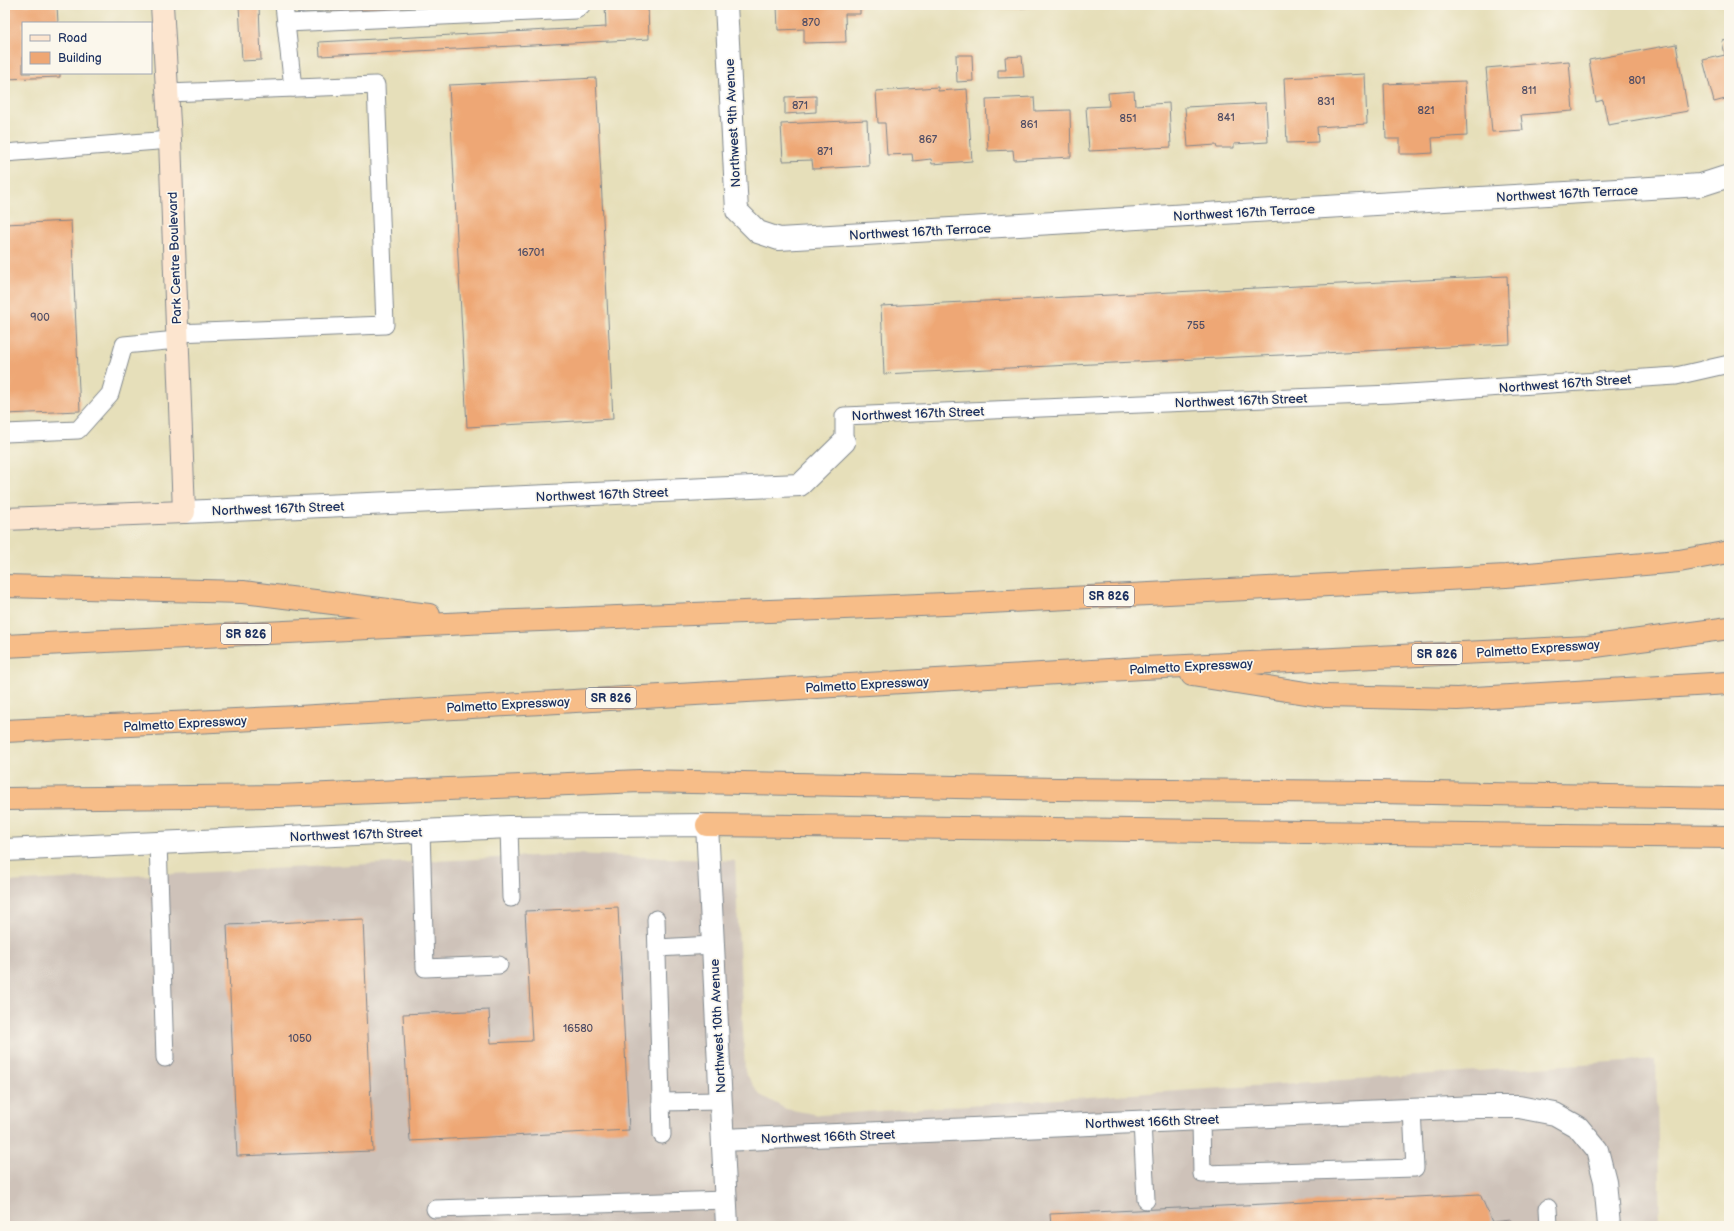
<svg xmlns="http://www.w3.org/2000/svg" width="1734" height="1231" font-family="'Balsamiq Sans',sans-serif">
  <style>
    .industrial { fill: #cec2b9 }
    .building { fill: #eea774 }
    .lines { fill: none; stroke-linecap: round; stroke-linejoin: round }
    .lane-casing { stroke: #80878c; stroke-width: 19 }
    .street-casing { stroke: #80878c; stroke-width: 24 }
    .secondary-casing { stroke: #80878c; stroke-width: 24 }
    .highway-casing { stroke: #80878c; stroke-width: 24 }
    .lane { stroke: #fff; stroke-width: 17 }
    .street { stroke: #fff; stroke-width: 22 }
    .secondary { stroke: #fce5cf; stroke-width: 22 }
    .highway { stroke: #f7bd88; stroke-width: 22 }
    .labels { text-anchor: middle; stroke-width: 3.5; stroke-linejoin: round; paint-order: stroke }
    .number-label { font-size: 11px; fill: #504d64 }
    .shield { fill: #fbf7ec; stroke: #5e6b89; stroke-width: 1 }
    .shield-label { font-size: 12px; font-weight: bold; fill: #1b2f5e }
    .street-label { font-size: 13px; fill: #1b2f5e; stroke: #fbf7ec }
  </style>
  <rect width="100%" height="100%" fill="#fbf7ec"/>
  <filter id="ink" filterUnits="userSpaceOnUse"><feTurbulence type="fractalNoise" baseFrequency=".025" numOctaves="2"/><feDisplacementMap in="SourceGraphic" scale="8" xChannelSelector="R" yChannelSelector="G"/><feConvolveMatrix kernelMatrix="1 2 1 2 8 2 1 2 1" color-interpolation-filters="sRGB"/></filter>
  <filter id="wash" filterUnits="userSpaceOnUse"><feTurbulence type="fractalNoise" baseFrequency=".012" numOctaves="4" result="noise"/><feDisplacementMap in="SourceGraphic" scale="16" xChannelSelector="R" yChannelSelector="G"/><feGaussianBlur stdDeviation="0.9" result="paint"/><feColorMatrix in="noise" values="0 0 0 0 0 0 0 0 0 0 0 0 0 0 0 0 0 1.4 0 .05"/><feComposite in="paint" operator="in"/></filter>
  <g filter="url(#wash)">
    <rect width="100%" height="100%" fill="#e6dfba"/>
    <polygon class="industrial" points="576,854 735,861 745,1072 760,1095 786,1109 820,1115 1656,1059 1660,1226 5,1226 5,882"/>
    <g id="blocks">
      <g class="building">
        <polygon points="5,5 57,5 58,23 23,23 23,73 60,73 60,77 5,79"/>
        <polygon points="239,5 259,5 261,60 242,61"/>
        <polygon points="298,5 421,5 421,6 299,12"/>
        <polygon points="605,5 648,5 649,39 320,56 319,42 606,27"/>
        <polygon points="777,5 860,5 860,14 845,14 846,42 804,43 804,29 778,30"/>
        <polygon points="999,5 1057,5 1057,6 999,9"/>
        <polygon points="1729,40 1729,98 1714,102 1703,60 1725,55 1722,41"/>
        <polygon points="1676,44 1688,111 1608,125 1603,100 1596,102 1589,60"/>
        <polygon points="956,55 972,55 973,81 957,82"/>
        <polygon points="1022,56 1024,77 998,78 998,70 1006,70 1005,57"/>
        <polygon points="1569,61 1573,111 1521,115 1523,130 1492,132 1486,68"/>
        <polygon points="1365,74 1367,124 1317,127 1318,142 1287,143 1284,78"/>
        <polygon points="596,78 613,419 467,427 449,85"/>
        <polygon points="1465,81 1467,136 1432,138 1433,153 1417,154 1400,154 1400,139 1386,139 1384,84"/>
        <polygon points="938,87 938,91 967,89 972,161 932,164 931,159 913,161 912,154 887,155 885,123 878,123 876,91"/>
        <polygon points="1134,91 1135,105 1169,103 1171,147 1089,151 1086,107 1109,106 1108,93"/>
        <polygon points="816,96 816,112 785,114 785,97"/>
        <polygon points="1034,97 1035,111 1070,110 1071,157 1014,160 1013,150 988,151 986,99"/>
        <polygon points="1266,103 1268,142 1234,144 1234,148 1217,148 1216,145 1188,147 1185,107"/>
        <polygon points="867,120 869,166 813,169 812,160 783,161 781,124"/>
        <polygon points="71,221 80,411 5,414 5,224"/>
        <polygon points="1507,276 1510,344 884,374 881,306"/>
        <polygon points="618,907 629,1130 410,1141 403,1014 489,1010 491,1043 532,1041 525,911"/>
        <polygon points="363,919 373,1151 237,1156 227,925"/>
        <polygon points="1480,1194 1492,1222 1511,1220 1512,1226 1051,1226 1050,1214"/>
      </g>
    </g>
  </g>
  <g filter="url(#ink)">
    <use href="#blocks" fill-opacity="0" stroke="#80878c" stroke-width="1"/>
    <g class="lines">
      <defs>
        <g id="lane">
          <polyline points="284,5 293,88"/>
          <polyline points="286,23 576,10 582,5"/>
          <polyline points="167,93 376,85 385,325 176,333"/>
          <polyline points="5,153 170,140"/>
          <polyline points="5,433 78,430 110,394 124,345 177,340"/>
          <polyline points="844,442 844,416 1392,394 1676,376 1729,364"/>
          <polyline points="509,827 511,898"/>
          <polyline points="421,831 425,968 499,965"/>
          <polyline points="158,842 165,1058"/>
          <polyline points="656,919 662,1135"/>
          <polyline points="657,948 713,945"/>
          <polyline points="661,1102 720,1101"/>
          <polyline points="1201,1119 1202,1174 1415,1168 1412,1110"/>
          <polyline points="1142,1122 1146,1200"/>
          <polyline points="1548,1208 1549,1226"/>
          <polyline points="435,1209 726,1200"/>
        </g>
        <g id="street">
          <polyline points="726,5 737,211 758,232 779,239 1701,185 1729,176"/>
          <polyline points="184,512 800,485 844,442"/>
          <polyline points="5,850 509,827 707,825 727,1226"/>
          <polyline points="723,1140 1476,1107 1519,1107 1555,1114 1578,1127 1597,1150 1605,1181 1609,1226"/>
        </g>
        <polyline id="secondary" points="5,519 184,512 170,140 162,5"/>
        <g id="highway">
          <polyline points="5,586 243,592 429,615"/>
          <polyline points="5,646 488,622 970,603 1506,576 1679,561 1729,552"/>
          <polyline points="1192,675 1325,696 1457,699 1729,683"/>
          <polyline points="5,731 298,717 1143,668 1588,647 1729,628"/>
          <polyline points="5,799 279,796 640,781 1057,789 1376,792 1729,798"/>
          <polyline points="707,825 1729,837"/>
        </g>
      </defs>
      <use href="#lane" class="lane-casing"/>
      <use href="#street" class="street-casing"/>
      <use href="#secondary" class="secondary-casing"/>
      <use href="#highway" class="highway-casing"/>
      <use href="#lane" class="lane"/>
      <use href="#street" class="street"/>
      <use href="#secondary" class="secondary"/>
      <use href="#highway" class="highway"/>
    </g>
  </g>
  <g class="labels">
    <g class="number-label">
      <text x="811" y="26">870</text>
      <text x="1637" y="84">801</text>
      <text x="1529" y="94">811</text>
      <text x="1326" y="105">831</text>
      <text x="800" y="109">871</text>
      <text x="1426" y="114">821</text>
      <text x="1226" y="121">841</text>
      <text x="1128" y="122">851</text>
      <text x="1029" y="128">861</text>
      <text x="928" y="143">867</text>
      <text x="825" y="155">871</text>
      <text x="531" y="256">16701</text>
      <text x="40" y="321">900</text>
      <text x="1196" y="329">755</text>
      <text x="578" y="1032">16580</text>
      <text x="300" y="1042">1050</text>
    </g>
    <g class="shield">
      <rect x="1084" y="586" width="50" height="20" rx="3"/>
      <rect x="221" y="624" width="50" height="20" rx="3"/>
      <rect x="1412" y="644" width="50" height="20" rx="3"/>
      <rect x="586" y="688" width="50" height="20" rx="3"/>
    </g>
    <g class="shield-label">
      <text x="1109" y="600">SR 826</text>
      <text x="246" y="638">SR 826</text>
      <text x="1437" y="658">SR 826</text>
      <text x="611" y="702">SR 826</text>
    </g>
    <g class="street-label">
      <text transform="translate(732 123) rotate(-93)" y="5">Northwest 9th Avenue</text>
      <text transform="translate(1567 193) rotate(-3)" y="5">Northwest 167th Terrace</text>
      <text transform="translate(1244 212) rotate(-3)" y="5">Northwest 167th Terrace</text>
      <text transform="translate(920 231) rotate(-3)" y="5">Northwest 167th Terrace</text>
      <text transform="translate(174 258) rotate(-92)" y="5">Park Centre Boulevard</text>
      <text transform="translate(1565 383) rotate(-4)" y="5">Northwest 167th Street</text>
      <text transform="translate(1241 400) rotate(-2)" y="5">Northwest 167th Street</text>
      <text transform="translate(918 413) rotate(-2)" y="5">Northwest 167th Street</text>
      <text transform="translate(602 494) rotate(-2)" y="5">Northwest 167th Street</text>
      <text transform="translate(278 508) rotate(-2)" y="5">Northwest 167th Street</text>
      <text transform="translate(1538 648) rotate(-4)" y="5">Palmetto Expressway</text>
      <text transform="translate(1191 666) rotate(-3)" y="5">Palmetto Expressway</text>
      <text transform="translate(867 684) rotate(-3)" y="5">Palmetto Expressway</text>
      <text transform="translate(508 704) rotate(-3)" y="5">Palmetto Expressway</text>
      <text transform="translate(185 723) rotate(-3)" y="5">Palmetto Expressway</text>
      <text transform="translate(356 834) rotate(-2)" y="5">Northwest 167th Street</text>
      <text transform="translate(717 1026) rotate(-93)" y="5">Northwest 10th Avenue</text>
      <text transform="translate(1152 1121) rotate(-2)" y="5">Northwest 166th Street</text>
      <text transform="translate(828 1136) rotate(-2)" y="5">Northwest 166th Street</text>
    </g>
  </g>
  <rect width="1734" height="1231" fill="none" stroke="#fbf7ec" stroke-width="20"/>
  <rect x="22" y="22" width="130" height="52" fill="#fbf7ec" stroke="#a1a7b3"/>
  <rect x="30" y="35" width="20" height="6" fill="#fce5cf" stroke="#a1a7b3"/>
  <text x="58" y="42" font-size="12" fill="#1b2f5e">Road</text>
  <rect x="30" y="52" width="20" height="12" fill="#eea774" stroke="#a1a7b3"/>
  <text x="58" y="62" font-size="12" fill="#1b2f5e">Building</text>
</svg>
